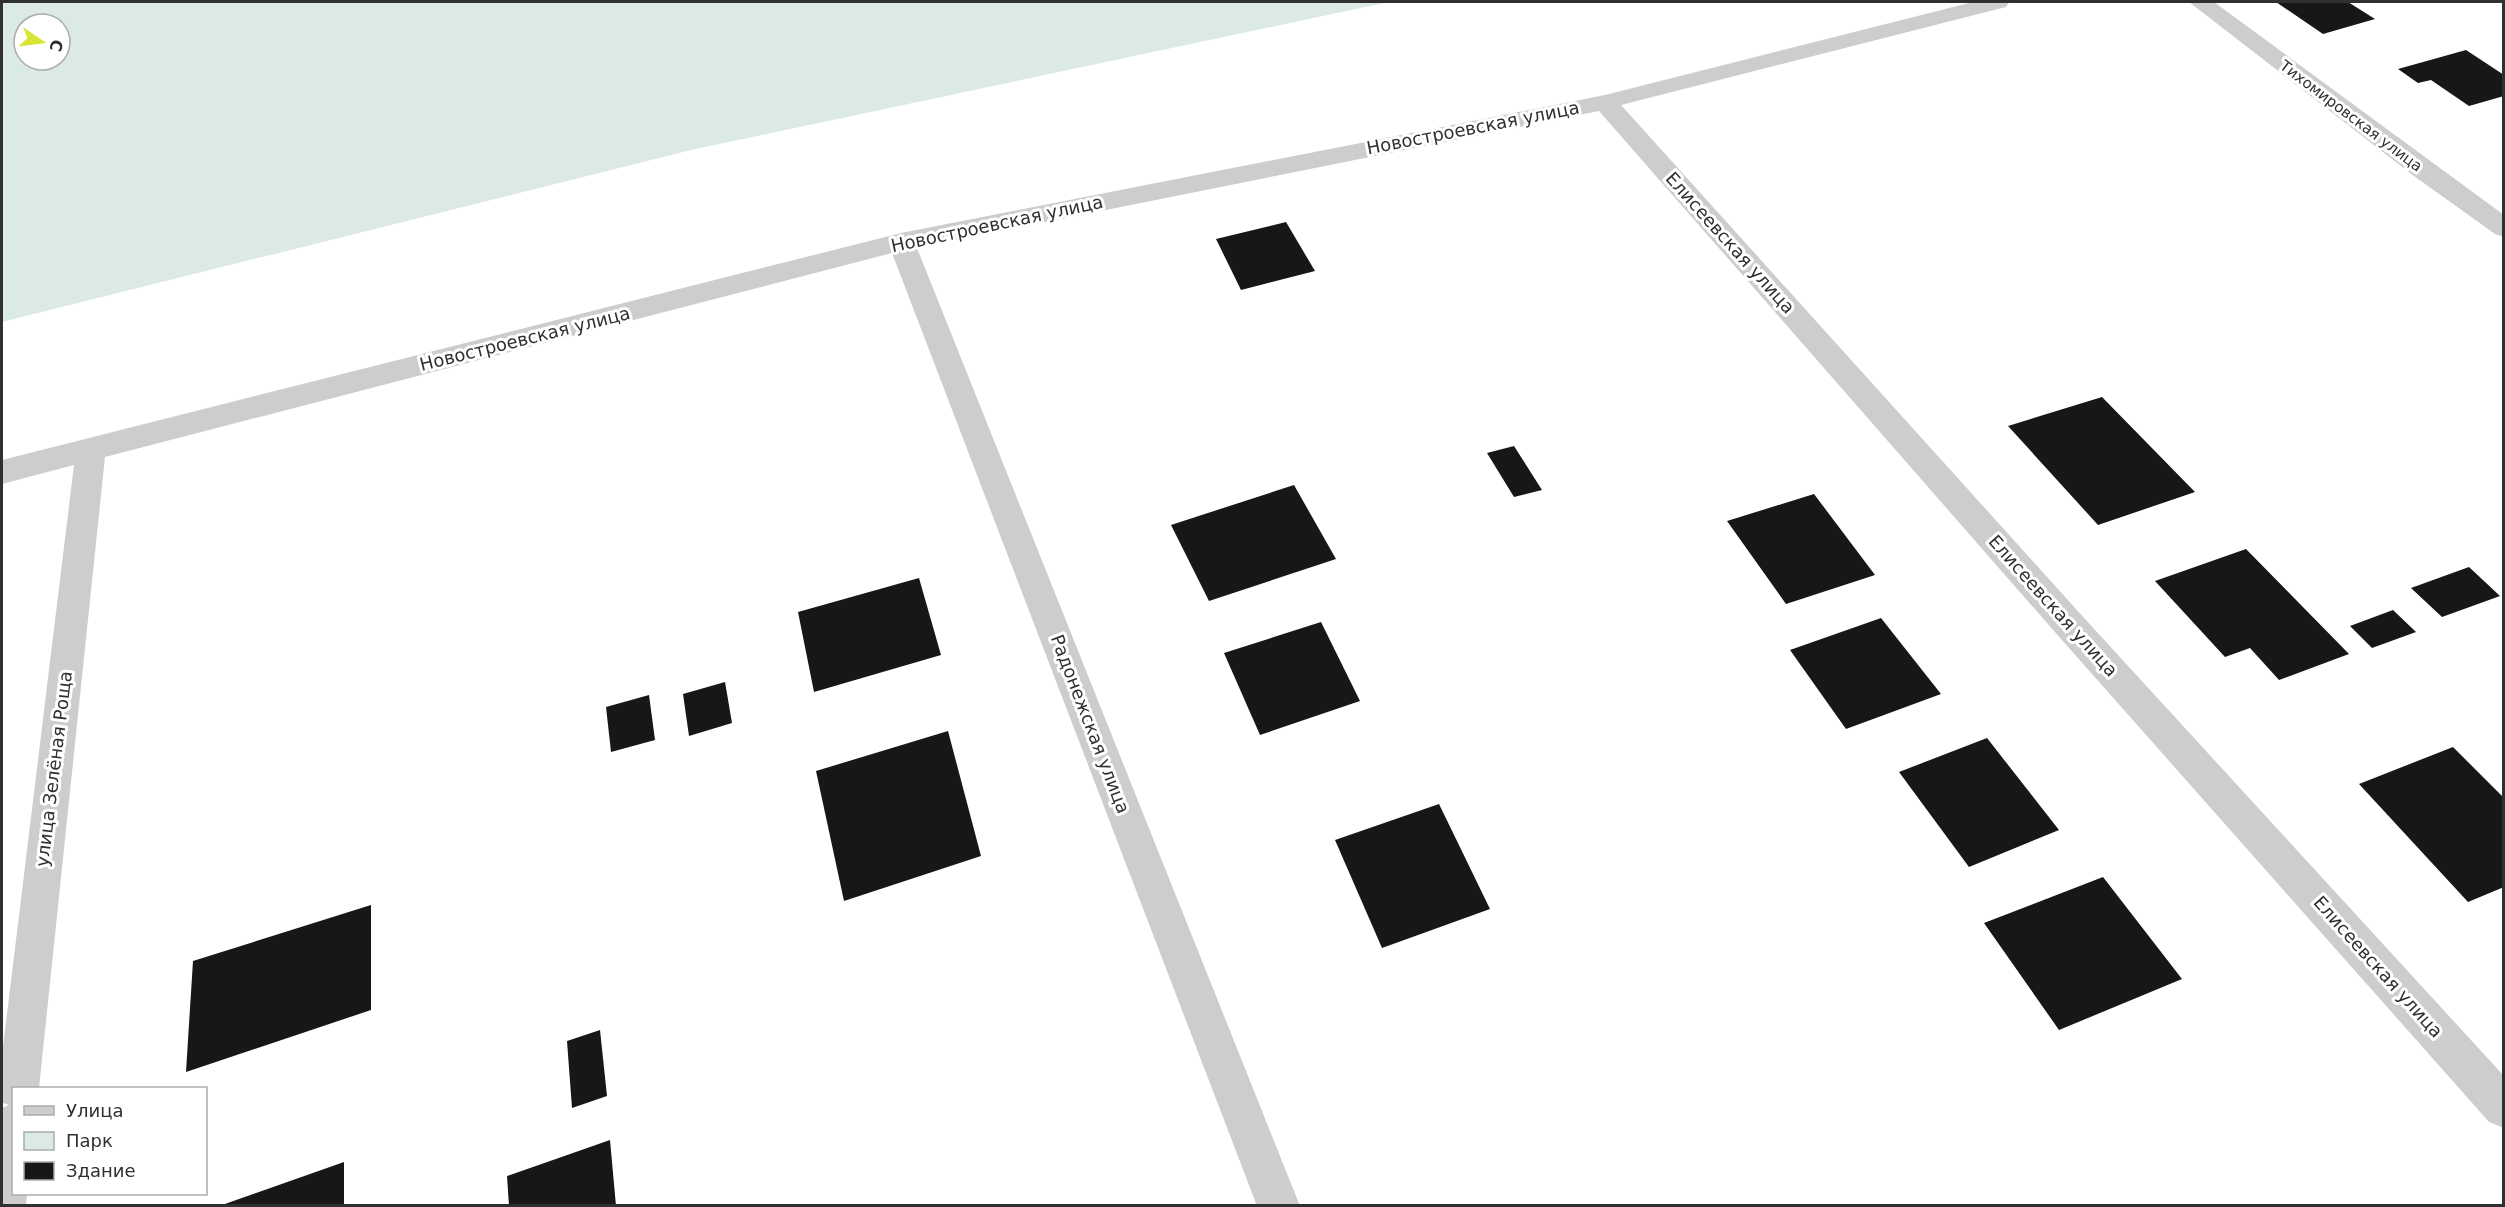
<svg xmlns="http://www.w3.org/2000/svg" width="2505" height="1207" font-family="'DejaVu Sans',sans-serif">
  <style>
    .green { fill: #dbeae4; fill-rule: evenodd }
    .building { fill: #171717 }
    .lines { fill: none; stroke-linecap: round; stroke-linejoin: round }
    .minor { fill: #cdcdcd; fill-rule: evenodd }
    .labels { text-anchor: middle; stroke-width: 6; stroke-linejoin: round; paint-order: stroke }
    .far-street-label { font-size: 15px; fill: #303030; stroke: #fff }
    .street-label { font-size: 18px; fill: #303030; stroke: #fff }
  </style>
  <rect width="100%" height="100%" fill="#fff"/>
  <path class="green" d="M2 2H1389L691 150 2 322ZM24 24H60V60H24Z"/>
  <g class="building">
    <polygon points="2276,2 2348,2 2375,19 2323,34"/>
    <polygon points="2466,50 2504,75 2504,96 2469,106 2431,80 2418,83 2398,69"/>
    <polygon points="1286,222 1315,271 1241,290 1216,239"/>
    <polygon points="2102,397 2195,492 2098,525 2008,426"/>
    <polygon points="1514,446 1542,490 1514,497 1487,453"/>
    <polygon points="1294,485 1336,559 1209,601 1171,525"/>
    <polygon points="1814,494 1875,575 1786,604 1727,521"/>
    <polygon points="2246,549 2349,654 2279,680 2250,648 2225,657 2155,581"/>
    <polygon points="2469,567 2500,596 2442,617 2411,588"/>
    <polygon points="919,578 941,655 814,692 798,612"/>
    <polygon points="2393,610 2416,632 2372,648 2350,626"/>
    <polygon points="1881,618 1941,694 1846,729 1790,650"/>
    <polygon points="1321,622 1360,701 1260,735 1224,653"/>
    <polygon points="725,682 732,723 689,736 683,694"/>
    <polygon points="649,695 655,740 611,752 606,707"/>
    <polygon points="948,731 981,856 844,901 816,771"/>
    <polygon points="1987,738 2059,830 1969,867 1899,772"/>
    <polygon points="2453,747 2504,798 2504,887 2468,902 2359,784"/>
    <polygon points="1439,804 1490,909 1382,948 1335,840"/>
    <polygon points="2103,877 2182,979 2059,1030 1984,923"/>
    <polygon points="371,905 371,1010 186,1072 193,961"/>
    <polygon points="600,1030 607,1096 572,1108 567,1041"/>
    <polygon points="610,1140 616,1206 509,1206 507,1176"/>
    <polygon points="344,1162 344,1206 222,1206 222,1205"/>
  </g>
  <g class="lines">
    <g class="minor">
      <polygon points="1973,2 2009,2 2006,7 1621,105 2085,619 2504,1076 2504,1128 2489,1122 2061,639 1599,111 917,248 1300,1206 1257,1206 892,253 105,457 39,1088 14,1088 14,1194 27,1194 26,1206 2,1206 2,1108 9,1105 3,1103 2,1098 2,1055 74,465 2,484 2,460 901,233 1605,95"/>
      <polygon points="2189,2 2214,2 2504,215 2504,237 2495,234 2414,176"/>
    </g>
  </g>
  <g class="labels">
    <g class="far-street-label">
      <text transform="translate(2351 116) rotate(37)" y="5">Тихомировская улица</text>
    </g>
    <g class="street-label">
      <text transform="translate(1473 128) rotate(-11)" y="6">Новостроевская улица</text>
      <text transform="translate(997 224) rotate(-12)" y="6">Новостроевская улица</text>
      <text transform="translate(1730 243) rotate(48)" y="6">Елисеевская улица</text>
      <text transform="translate(525 339) rotate(-14)" y="6">Новостроевская улица</text>
      <text transform="translate(2053 606) rotate(48)" y="6">Елисеевская улица</text>
      <text transform="translate(1090 724) rotate(69)" y="6">Радонежская улица</text>
      <text transform="translate(54 769) rotate(-83)" y="6">улица Зелёная Роща</text>
      <text transform="translate(2378 967) rotate(48)" y="6">Елисеевская улица</text>
    </g>
  </g>
  <rect width="2505" height="1207" fill="none" stroke="#303030" stroke-width="6"/>
  <rect x="12" y="1087" width="195" height="108" fill="#ffffff" stroke="#acacac" stroke-width="1.5"/>
  <rect x="24" y="1106" width="30" height="9" fill="#cdcdcd" stroke="#acacac" stroke-width="1.5"/>
  <text x="66" y="1117" font-size="18" fill="#303030">Улица</text>
  <rect x="24" y="1132" width="30" height="18" fill="#dbeae4" stroke="#acacac" stroke-width="1.5"/>
  <text x="66" y="1147" font-size="18" fill="#303030">Парк</text>
  <rect x="24" y="1162" width="30" height="18" fill="#171717" stroke="#acacac" stroke-width="1.5"/>
  <text x="66" y="1177" font-size="18" fill="#303030">Здание</text>
  <g transform="translate(42 42) rotate(104)"><circle r="28" fill="#ffffff" stroke="#acacac" stroke-width="1.5"/>
  <path d="M0-4.5L10 22L0 15L-10 22Z" fill="#d8e534"/>
  <text y="-9" font-size="16" font-weight="bold" text-anchor="middle" fill="#303030">С</text>
  </g>
</svg>
